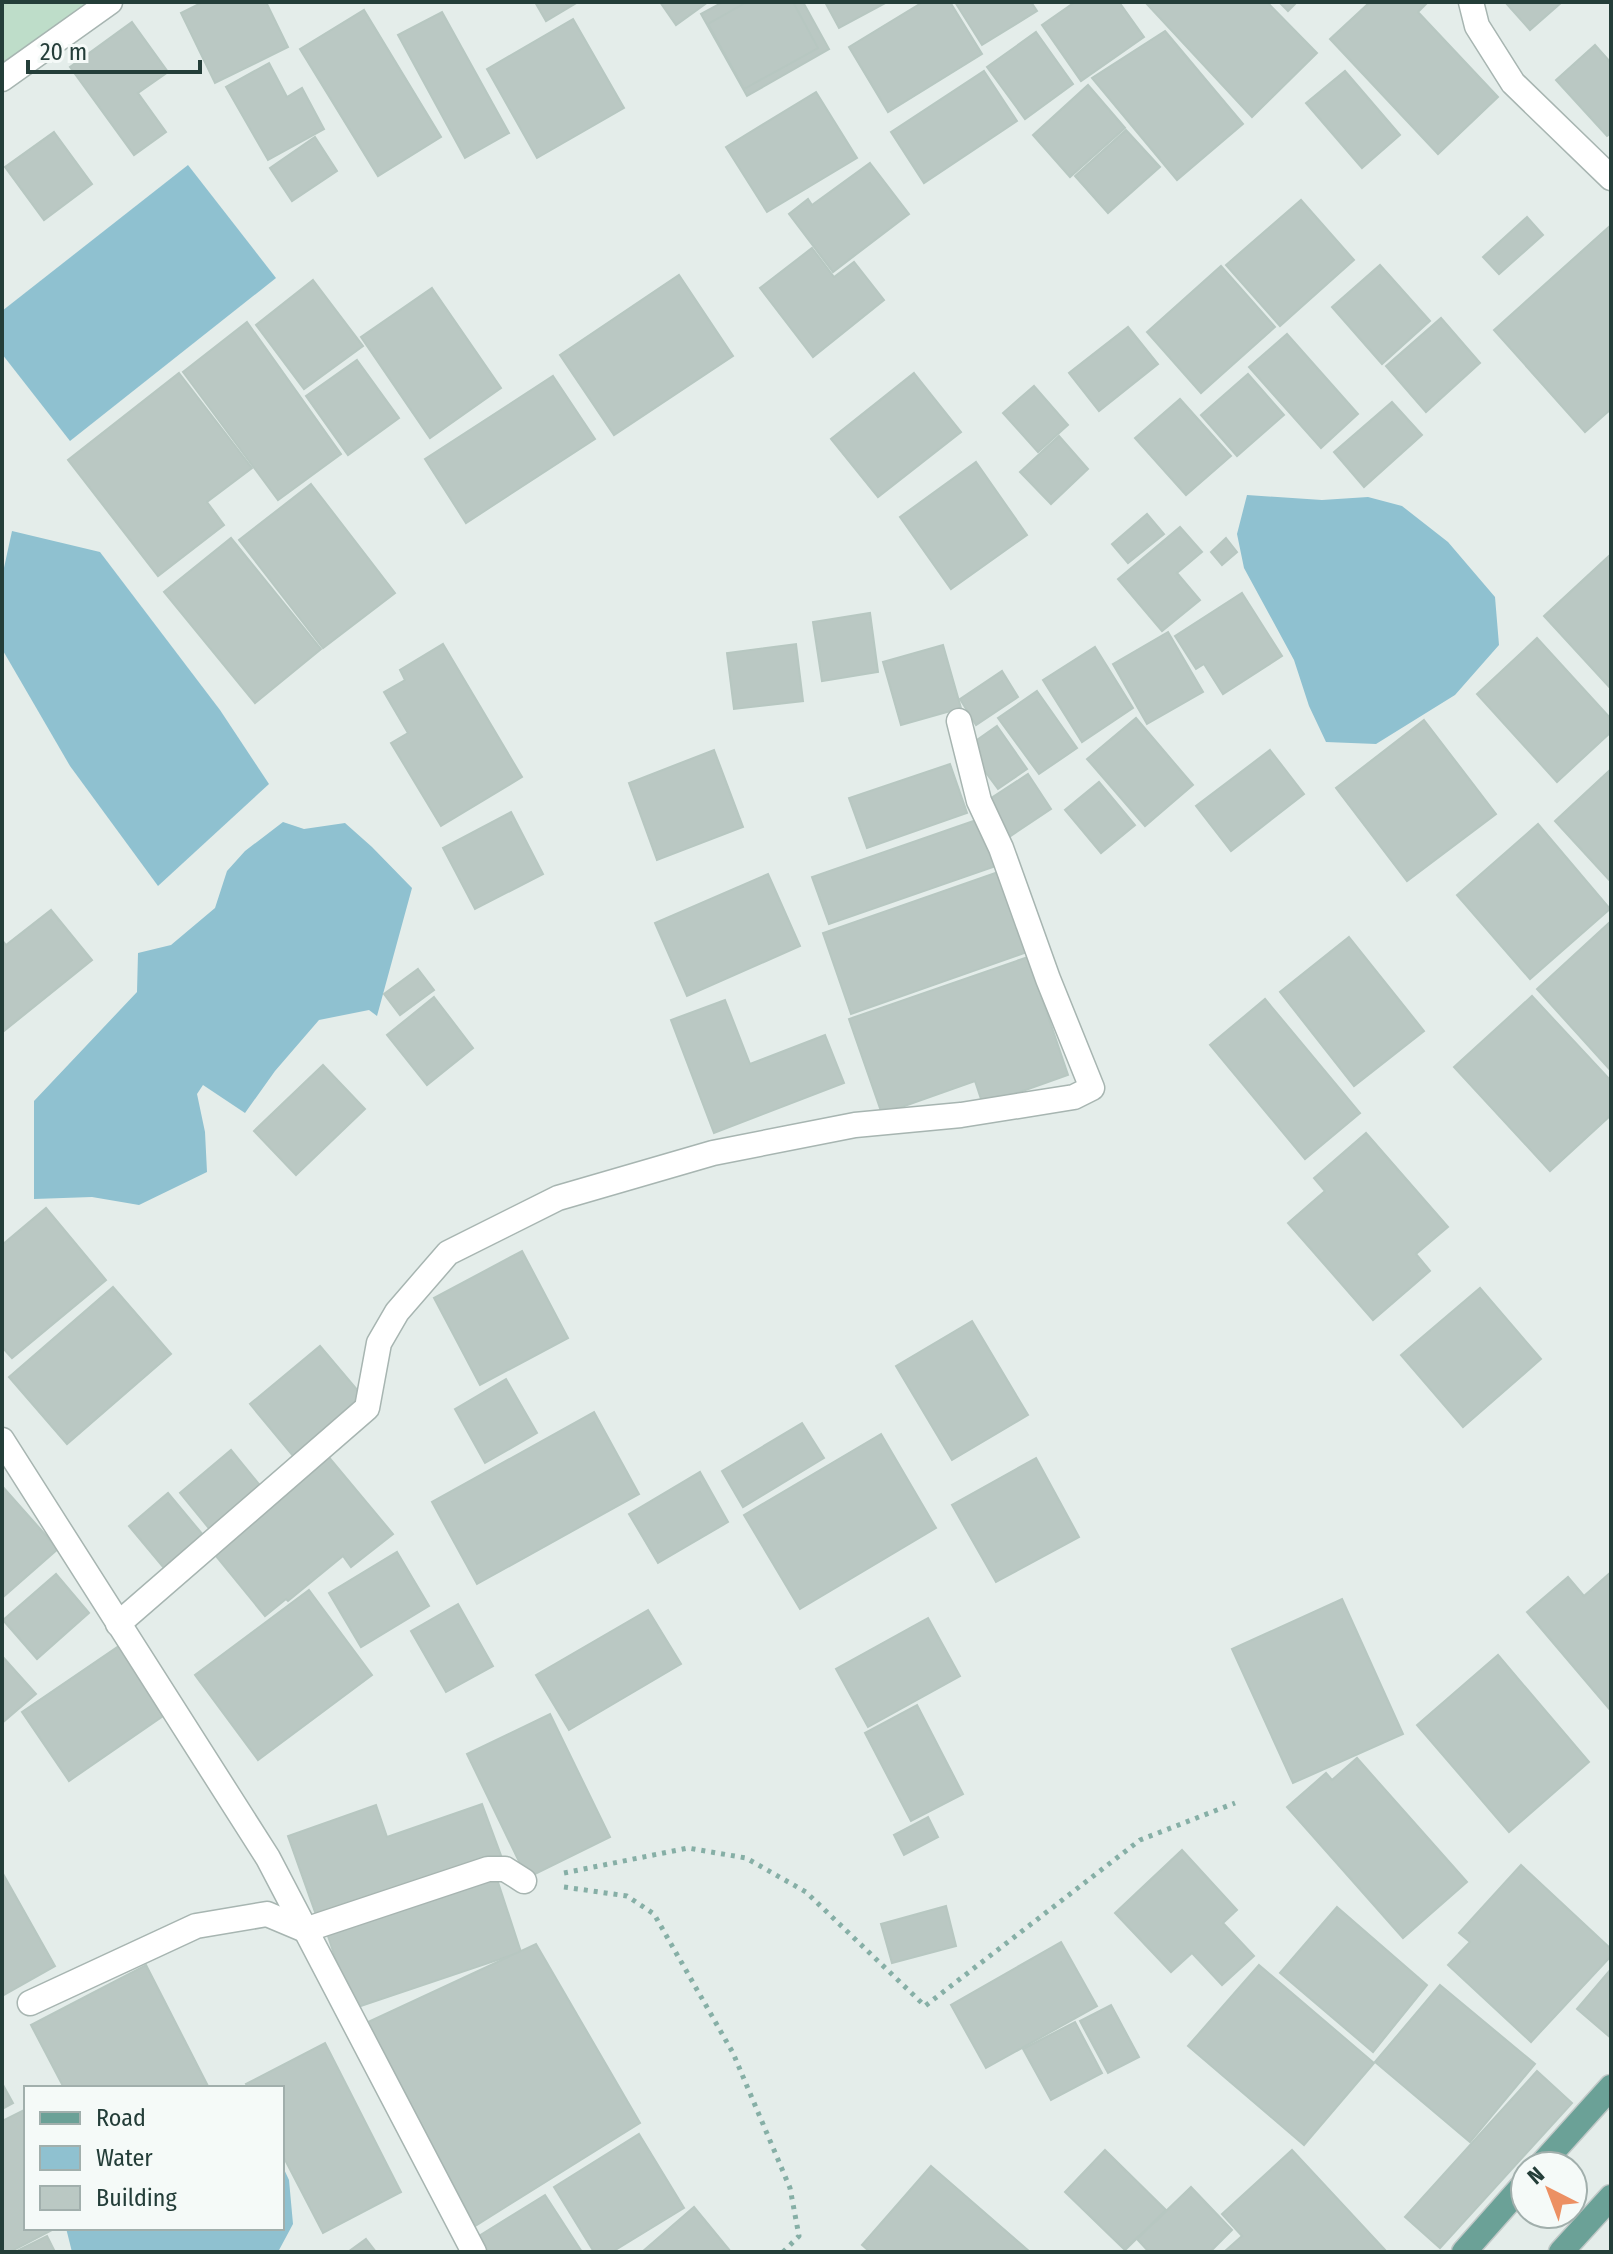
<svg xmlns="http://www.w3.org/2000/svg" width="1613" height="2254" font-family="'Fira Sans Condensed',sans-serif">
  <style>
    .green { fill: #beddc9 }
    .water { fill: #8fc1d0 }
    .building { fill: #bac8c3; stroke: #b7c7c1; stroke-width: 2 }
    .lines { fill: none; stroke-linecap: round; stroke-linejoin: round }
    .street-casing { stroke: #a7b5b1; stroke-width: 27 }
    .primary-casing { stroke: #c2c9c8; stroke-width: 27 }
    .path { stroke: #86afa6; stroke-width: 5; stroke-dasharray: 4 6; stroke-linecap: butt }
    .street { stroke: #fff; stroke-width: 24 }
    .primary { stroke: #6ba197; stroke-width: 24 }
  </style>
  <rect width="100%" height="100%" fill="#e4edea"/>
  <polygon class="green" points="2,2 110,2 2,79"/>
  <g class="water">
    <polygon points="188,165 276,278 70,441 2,354 2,311"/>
    <polygon points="1247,495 1322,500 1368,497 1402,506 1448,542 1495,597 1499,645 1455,695 1376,744 1326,742 1309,706 1294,660 1244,568 1237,534"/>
    <polygon points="12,531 100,552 220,710 269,784 158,886 70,766 2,649 2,577"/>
    <polygon points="283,822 304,829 345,823 372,847 412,888 377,1016 369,1010 319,1020 275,1071 245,1113 203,1085 197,1094 205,1132 207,1172 139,1205 92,1197 34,1199 34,1101 137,992 138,953 171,945 215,908 227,871 245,851"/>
    <polygon points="282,2165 289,2180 293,2224 278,2252 72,2252 66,2228 282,2228"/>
  </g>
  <g class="building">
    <polygon points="203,2 266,2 288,47 215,83 181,13"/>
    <polygon points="535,2 578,2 546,21"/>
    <polygon points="660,2 708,2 676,25"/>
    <polygon points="723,2 803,2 829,49 747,96 701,14"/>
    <polygon points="747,2 793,2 818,48 744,89 708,24"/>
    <polygon points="825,2 887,2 839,28"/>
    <polygon points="923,2 950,2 982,54 888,112 849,47"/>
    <polygon points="955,2 1031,2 1037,11 982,45"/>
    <polygon points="1075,2 1119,2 1144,37 1081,81 1042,25"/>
    <polygon points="1145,2 1267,2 1317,53 1252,117"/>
    <polygon points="1279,2 1297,2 1288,11"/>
    <polygon points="1370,2 1428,2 1418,12 1498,97 1438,154 1330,39"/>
    <polygon points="1505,2 1562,2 1530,30"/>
    <polygon points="364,10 441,137 378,176 300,49"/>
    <polygon points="442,12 509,133 465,158 398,35"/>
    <polygon points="573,19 624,108 537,158 487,69"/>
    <polygon points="132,22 168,72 138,93 166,132 134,155 70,67"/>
    <polygon points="1165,31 1243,124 1177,180 1092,78"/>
    <polygon points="1036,32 1073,84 1025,119 987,67"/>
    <polygon points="1595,45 1611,63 1611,133 1607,136 1556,80"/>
    <polygon points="269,63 287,97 302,88 324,129 268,160 226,87"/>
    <polygon points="984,71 1017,121 924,183 891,132"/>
    <polygon points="1345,71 1400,135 1362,168 1306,103"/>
    <polygon points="1088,85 1125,128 1070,177 1033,135"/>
    <polygon points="816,92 857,158 767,212 726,147"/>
    <polygon points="1126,130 1160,167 1108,213 1075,176"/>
    <polygon points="54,132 92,184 44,220 5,167"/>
    <polygon points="315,137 337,171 292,201 270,168"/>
    <polygon points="870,163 909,214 833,272 789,214 808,199 812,205"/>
    <polygon points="1301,200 1354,260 1280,326 1226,265"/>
    <polygon points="1527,217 1543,235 1499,274 1483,257"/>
    <polygon points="1611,225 1611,409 1585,432 1494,330"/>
    <polygon points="812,248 834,277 854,262 884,300 813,357 760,288"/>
    <polygon points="1380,265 1430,321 1382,364 1332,307"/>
    <polygon points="1221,266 1275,327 1201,393 1147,332"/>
    <polygon points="679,275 733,356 614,435 560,355"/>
    <polygon points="313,280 363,346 304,389 256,325"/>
    <polygon points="432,288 501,388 430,438 361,337"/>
    <polygon points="1441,318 1480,363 1426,412 1386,366"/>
    <polygon points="247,322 341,454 278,500 183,372"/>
    <polygon points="1128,327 1158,364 1099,411 1069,373"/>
    <polygon points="1287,334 1358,414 1321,448 1249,367"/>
    <polygon points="357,360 399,418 348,455 306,396"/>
    <polygon points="179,373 252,468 207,502 224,525 158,576 68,460"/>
    <polygon points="914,373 961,432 878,497 831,439"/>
    <polygon points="1248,374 1284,415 1237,456 1201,415"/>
    <polygon points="553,376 595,439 466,523 425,459"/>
    <polygon points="1034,386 1068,425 1038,452 1003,413"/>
    <polygon points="1180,399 1231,456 1186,495 1135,438"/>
    <polygon points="1392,402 1422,435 1364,487 1334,452"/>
    <polygon points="1059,436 1088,469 1051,504 1020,472"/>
    <polygon points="976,462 1027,535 951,589 900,517"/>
    <polygon points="311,484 395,593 323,648 239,540"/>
    <polygon points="1147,514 1164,534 1128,563 1112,544"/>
    <polygon points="1180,527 1202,552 1177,573 1200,600 1162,631 1118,579"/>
    <polygon points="231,538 321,649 255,703 164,592"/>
    <polygon points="1226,538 1237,552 1222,565 1211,552"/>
    <polygon points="1611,554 1611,689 1544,616"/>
    <polygon points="1242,593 1282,656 1223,694 1204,664 1196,669 1175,636"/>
    <polygon points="870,613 878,672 822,681 813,622"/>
    <polygon points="1168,632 1203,692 1147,724 1113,664"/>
    <polygon points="1537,638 1611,719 1611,732 1557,782 1477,694"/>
    <polygon points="443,644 522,777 441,826 391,743 408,733 384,692 405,680 400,670"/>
    <polygon points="796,644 803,701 734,709 727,653"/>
    <polygon points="943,645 961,708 901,725 883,662"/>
    <polygon points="1095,647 1133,708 1082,742 1043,680"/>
    <polygon points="1002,671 1018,697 976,725 960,699"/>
    <polygon points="1037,691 1077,748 1039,774 998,718"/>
    <polygon points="1136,718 1193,785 1145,826 1087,759"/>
    <polygon points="1424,720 1496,814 1407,881 1336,788"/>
    <polygon points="997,726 1027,769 998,789 967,747"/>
    <polygon points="714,750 743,827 657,860 629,783"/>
    <polygon points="1270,750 1304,794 1231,851 1196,806"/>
    <polygon points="950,764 967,813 867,848 849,798"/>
    <polygon points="1611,769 1611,882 1555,821"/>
    <polygon points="1028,774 1051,809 1006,839 982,804"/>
    <polygon points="1099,782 1135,825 1101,853 1065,810"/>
    <polygon points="511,812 543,874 475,909 443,848"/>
    <polygon points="982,818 999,865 829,924 812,877"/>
    <polygon points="1538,824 1610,909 1530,979 1457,895"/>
    <polygon points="1001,871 1030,951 851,1014 823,933"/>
    <polygon points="768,874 800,946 687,996 655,923"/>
    <polygon points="51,910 92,960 4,1031 2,940 6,945"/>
    <polygon points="1611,921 1611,1071 1537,989"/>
    <polygon points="1349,937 1424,1031 1354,1086 1280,992"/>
    <polygon points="1028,957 1068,1075 983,1105 975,1081 882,1114 849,1019"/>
    <polygon points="418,969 434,990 400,1015 384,994"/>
    <polygon points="1532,996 1611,1081 1611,1115 1550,1171 1454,1067"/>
    <polygon points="434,997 473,1048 427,1085 387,1035"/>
    <polygon points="1265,999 1360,1113 1305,1159 1210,1045"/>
    <polygon points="725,1000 750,1064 825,1035 844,1083 714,1133 671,1020"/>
    <polygon points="323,1065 365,1109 296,1175 254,1131"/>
    <polygon points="1366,1133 1448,1227 1416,1254 1430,1271 1373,1320 1288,1223 1325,1191 1314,1178"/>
    <polygon points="46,1208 106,1280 12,1358 2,1347 2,1245"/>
    <polygon points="522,1251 568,1338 480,1385 434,1298"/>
    <polygon points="113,1287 171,1354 67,1444 9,1377"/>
    <polygon points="1480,1288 1541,1359 1463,1427 1401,1355"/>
    <polygon points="972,1321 1028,1415 952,1460 896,1366"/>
    <polygon points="320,1346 365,1399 294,1457 250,1404"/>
    <polygon points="506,1379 537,1433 485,1463 455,1409"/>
    <polygon points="594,1412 639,1494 477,1584 432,1502"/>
    <polygon points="802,1423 824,1458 743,1507 722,1471"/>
    <polygon points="881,1434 936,1528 800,1609 744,1515"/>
    <polygon points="231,1450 263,1489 212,1532 180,1493"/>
    <polygon points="327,1455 393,1534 351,1567 343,1556 288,1601 286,1599 265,1616 211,1550"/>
    <polygon points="1036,1458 1079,1537 996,1582 952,1505"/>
    <polygon points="700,1472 728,1522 658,1563 629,1514"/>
    <polygon points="2,1486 58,1549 2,1598"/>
    <polygon points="168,1493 203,1535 164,1568 129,1526"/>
    <polygon points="397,1552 429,1606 361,1647 329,1593"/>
    <polygon points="1611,1572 1611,1711 1527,1612 1568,1577 1584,1596"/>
    <polygon points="56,1574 89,1613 37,1659 3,1620"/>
    <polygon points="309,1590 372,1675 258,1760 195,1675"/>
    <polygon points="1342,1599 1403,1734 1293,1783 1232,1649"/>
    <polygon points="458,1604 493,1666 446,1692 411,1631"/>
    <polygon points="648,1610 681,1664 569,1730 536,1675"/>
    <polygon points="928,1618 960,1676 868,1727 836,1669"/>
    <polygon points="119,1646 166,1714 69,1781 22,1712"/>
    <polygon points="1498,1655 1589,1762 1509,1832 1417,1725"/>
    <polygon points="2,1656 36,1694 2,1723"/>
    <polygon points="917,1705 963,1794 911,1821 865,1733"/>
    <polygon points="550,1714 610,1837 527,1878 467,1754"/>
    <polygon points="1357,1758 1467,1882 1403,1938 1287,1807 1326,1773 1332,1780"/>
    <polygon points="482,1804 503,1861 320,1926 288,1836 376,1805 387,1837"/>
    <polygon points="928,1817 938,1837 904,1855 894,1835"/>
    <polygon points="1182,1850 1237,1910 1223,1923 1254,1956 1222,1985 1192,1953 1171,1972 1115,1913"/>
    <polygon points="1521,1865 1611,1949 1611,1956 1531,2042 1448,1965 1470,1942 1459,1933"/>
    <polygon points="494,1870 521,1952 352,2009 325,1927"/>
    <polygon points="2,1872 55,1966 2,1996"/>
    <polygon points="946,1906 956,1946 892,1963 881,1924"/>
    <polygon points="1337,1907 1427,1985 1373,2052 1280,1973"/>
    <polygon points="1061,1942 1097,2006 986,2068 951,2005"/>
    <polygon points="536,1944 640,2123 475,2226 366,2023"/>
    <polygon points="146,1965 209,2088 64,2088 31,2025"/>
    <polygon points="1259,1965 1374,2063 1304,2145 1188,2046"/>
    <polygon points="1611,1969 1611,2038 1577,2009"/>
    <polygon points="1440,1985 1535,2064 1470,2142 1375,2062"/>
    <polygon points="1111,2005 1139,2057 1108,2073 1080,2021"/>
    <polygon points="1075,2022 1102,2073 1051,2100 1023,2049"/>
    <polygon points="325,2043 401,2192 323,2233 282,2154 282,2088 248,2088 246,2084"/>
    <polygon points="1537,2071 1572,2103 1440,2248 1405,2217"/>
    <polygon points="2,2083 13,2103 2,2109"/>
    <polygon points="26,2109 26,2228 50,2228 52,2230 10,2252 2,2252 2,2121"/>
    <polygon points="639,2134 684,2208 612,2252 594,2252 554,2187"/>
    <polygon points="1105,2150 1166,2210 1125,2250 1065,2192"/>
    <polygon points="1292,2150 1387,2252 1224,2252 1242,2236 1222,2214"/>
    <polygon points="931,2166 1030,2252 870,2252 862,2245"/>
    <polygon points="1191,2187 1232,2230 1210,2252 1149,2252 1137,2239"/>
    <polygon points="545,2195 582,2252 482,2252 474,2239"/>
    <polygon points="694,2207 731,2252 642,2252"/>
    <polygon points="47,2236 55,2252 15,2252"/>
    <polygon points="366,2239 376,2252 348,2252"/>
  </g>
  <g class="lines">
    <defs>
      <g id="street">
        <polyline points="1471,2 1477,26 1513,83 1611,178"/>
        <polyline points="2,79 110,2"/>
        <polyline points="2,1440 268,1858 474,2252"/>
        <polyline points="118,1624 367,1408 379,1343 397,1312 448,1253 558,1198 713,1153 855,1125 961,1115 1074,1097 1092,1088 1048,979 1001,848 979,801 959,721"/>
        <polyline points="30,2003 196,1926 267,1914 305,1930 488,1869 505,1869 524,1881"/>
      </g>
      <g id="primary">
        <polyline points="1540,2166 1611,2087"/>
        <polyline points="1464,2252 1525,2183"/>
        <polyline points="1561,2252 1611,2197"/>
      </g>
    </defs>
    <use href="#street" class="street-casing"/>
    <use href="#primary" class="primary-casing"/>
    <g class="path">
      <polyline points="564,1873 688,1848 746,1858 806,1892 925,2006 1140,1840 1235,1803"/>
      <polyline points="564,1887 627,1896 654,1914 733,2053 790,2188 799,2236 783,2252"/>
    </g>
    <use href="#street" class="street"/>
    <use href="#primary" class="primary"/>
  </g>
  <rect width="1613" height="2254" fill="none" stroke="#243e39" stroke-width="8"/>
  <rect x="24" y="2086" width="260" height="144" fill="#f5faf8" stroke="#a1afac" stroke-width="2"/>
  <rect x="40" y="2112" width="40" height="12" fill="#6ba197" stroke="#a1afac" stroke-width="2"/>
  <text x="96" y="2126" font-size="24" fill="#243e39">Road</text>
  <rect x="40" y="2146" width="40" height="24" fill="#8fc1d0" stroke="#a1afac" stroke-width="2"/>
  <text x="96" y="2166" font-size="24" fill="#243e39">Water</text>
  <rect x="40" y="2186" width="40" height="24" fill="#bac8c3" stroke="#a1afac" stroke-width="2"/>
  <text x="96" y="2206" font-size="24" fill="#243e39">Building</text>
  <g transform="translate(1549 2190) rotate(318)"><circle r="38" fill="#f5faf8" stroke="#a1afac" stroke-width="2"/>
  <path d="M0-6L14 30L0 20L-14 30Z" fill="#ec9063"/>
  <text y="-12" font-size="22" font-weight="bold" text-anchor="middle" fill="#243e39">N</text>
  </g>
  <path d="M28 60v12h172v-12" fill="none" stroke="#243e39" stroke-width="4"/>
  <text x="40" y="60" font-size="24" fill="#243e39" stroke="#f5faf8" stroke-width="6" paint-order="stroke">20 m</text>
</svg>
